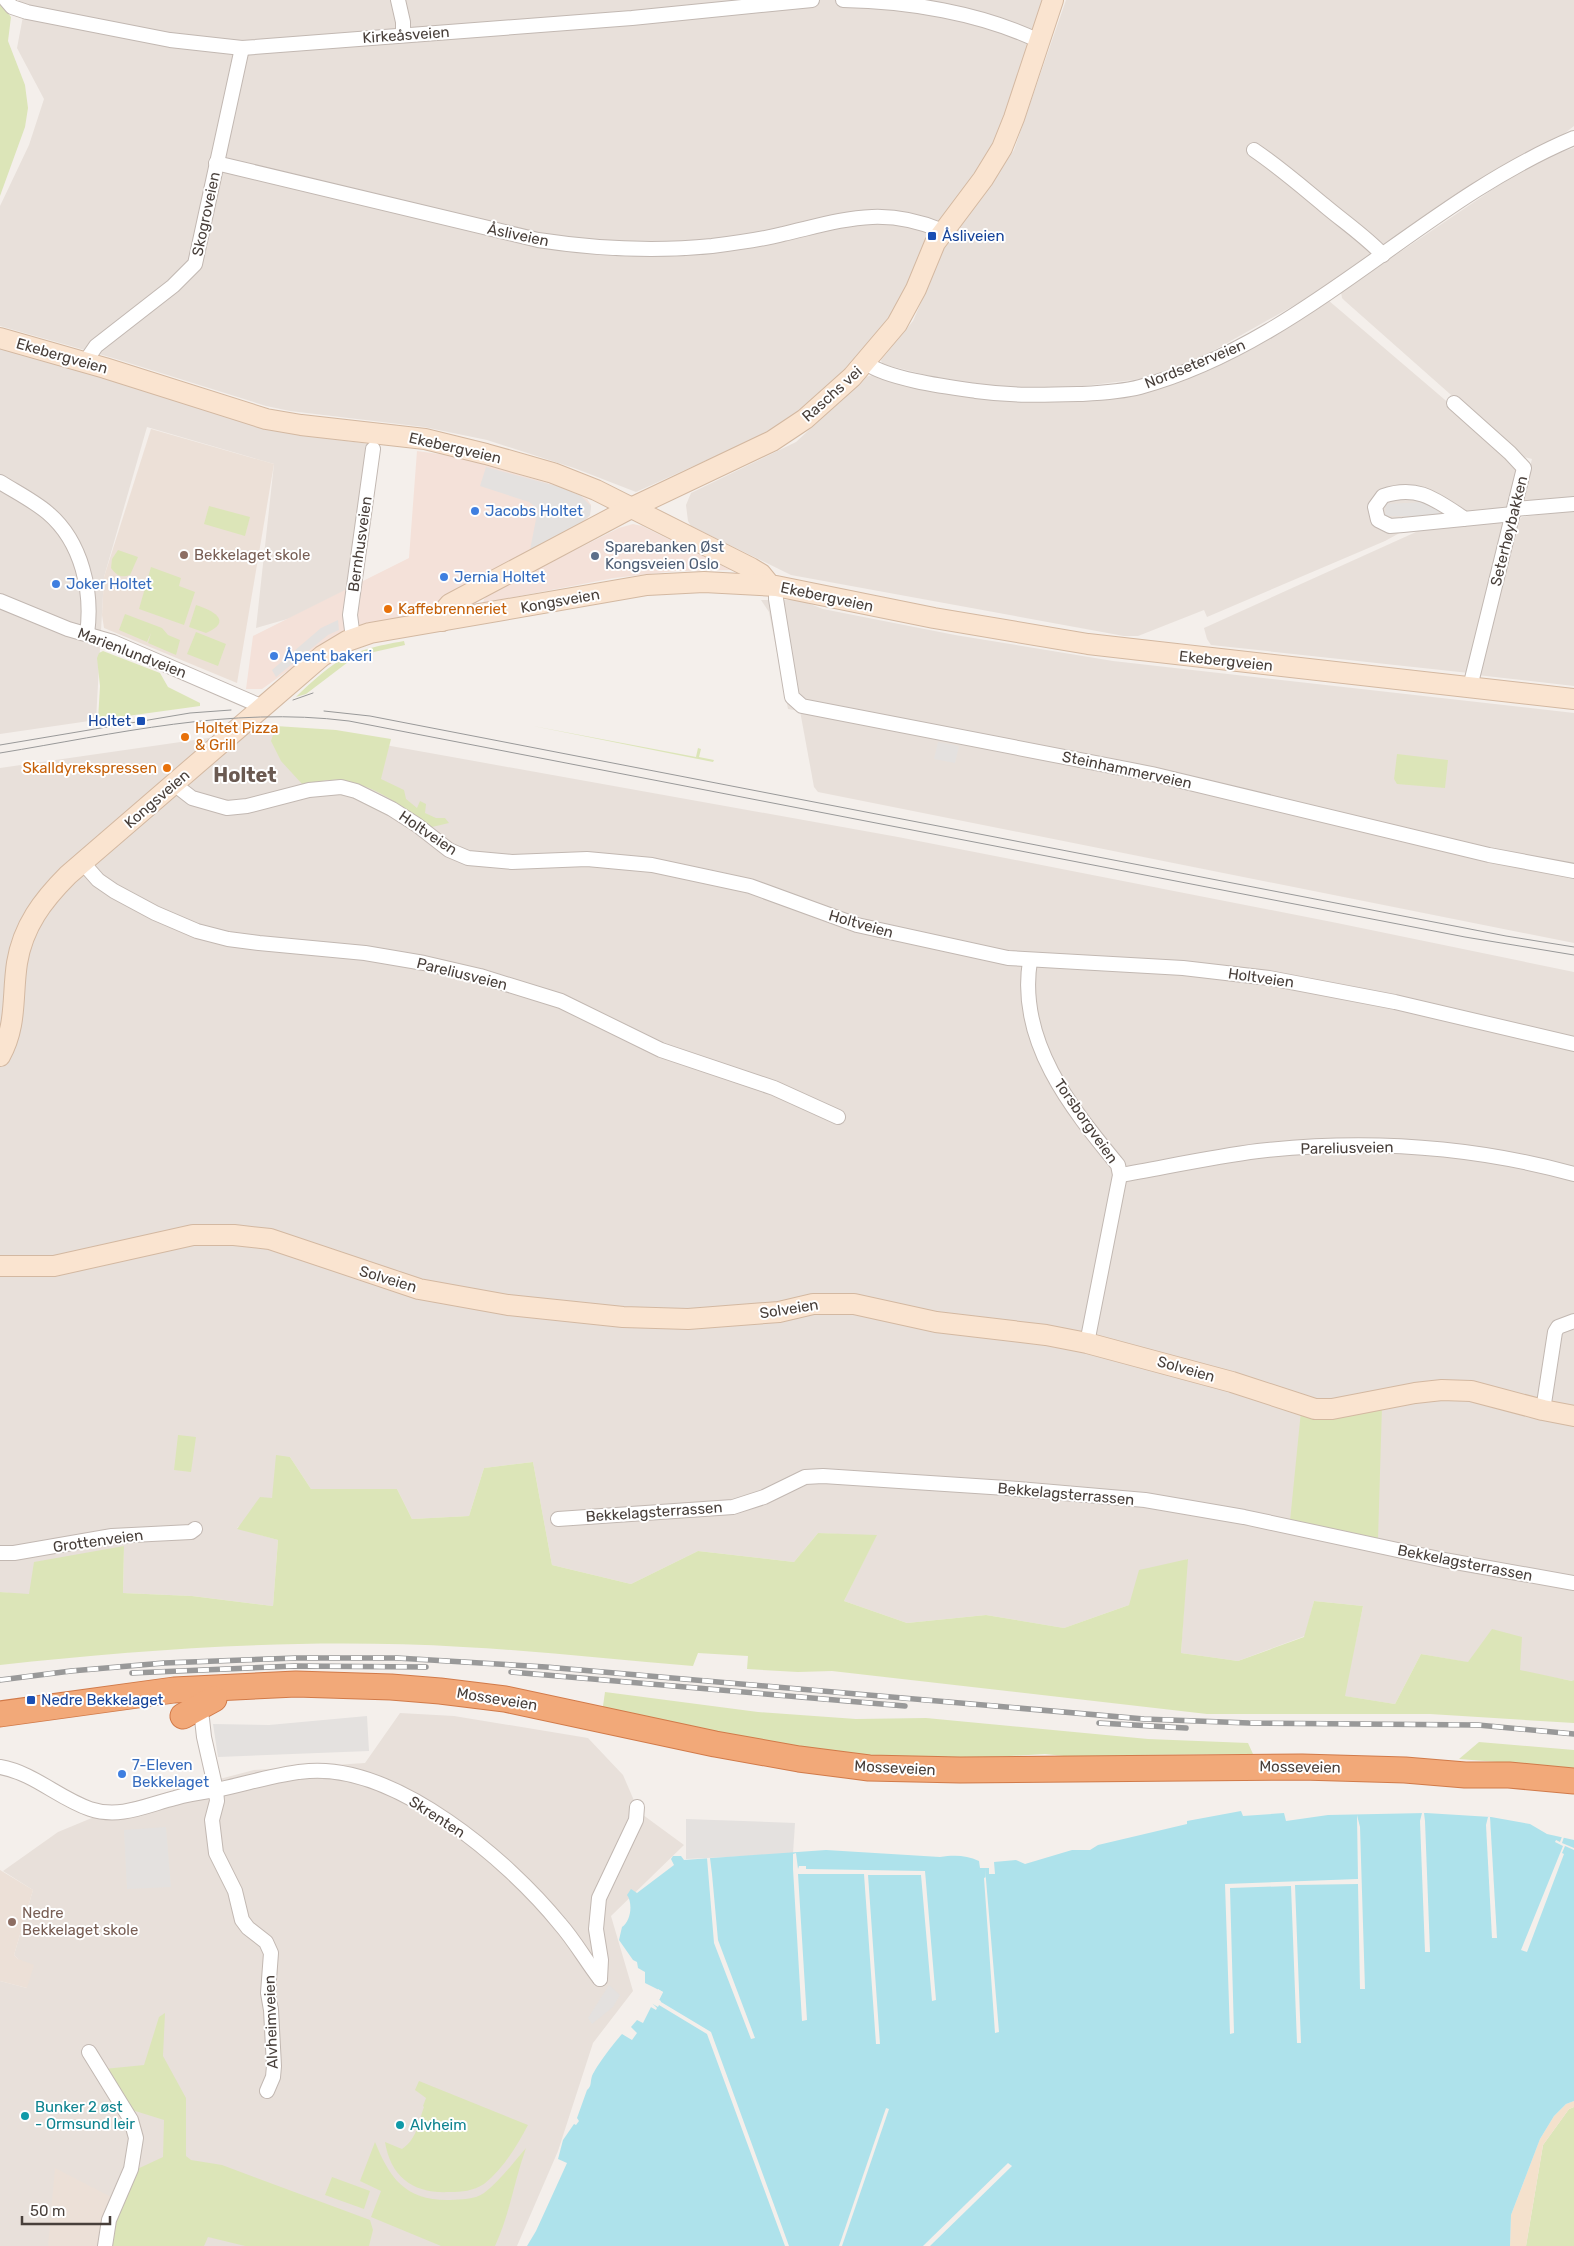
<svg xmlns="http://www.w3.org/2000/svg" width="1574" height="2246" font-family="Rubik,sans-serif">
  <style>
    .residential { fill: #e8e0da }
    .commercial { fill: #f4e1d9 }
    .education { fill: #ece0d7 }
    .green { fill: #dce5b8 }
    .sand { fill: #f4e1cc }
    .parking { fill: #e4e1df }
    .water { fill: #aee2eb }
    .pier { fill: #f4efeb }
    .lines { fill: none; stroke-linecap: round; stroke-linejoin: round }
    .street-casing { stroke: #c2b8b2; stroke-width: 16 }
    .secondary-casing { stroke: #d3b8a1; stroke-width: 22 }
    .highway-casing { stroke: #d17a49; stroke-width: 27 }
    .street { stroke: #fff; stroke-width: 14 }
    .secondary { stroke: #fae4d0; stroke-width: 20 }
    .highway { stroke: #f2a979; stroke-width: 25 }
    .tram { stroke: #999; stroke-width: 1 }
    .rail-casing { stroke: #999; stroke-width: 5.5 }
    .rail { stroke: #fff; stroke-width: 4; stroke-dasharray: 11; stroke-linecap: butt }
    .transit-dot { fill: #1a4fb4; stroke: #fff; stroke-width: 2 }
    .shop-dot { fill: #3f7fe0; stroke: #fff; stroke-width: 2 }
    .education-dot { fill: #8d6e63; stroke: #fff; stroke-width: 2 }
    .service-dot { fill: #5c6f8a; stroke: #fff; stroke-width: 2 }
    .food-dot { fill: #e8710a; stroke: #fff; stroke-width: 2 }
    .culture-dot { fill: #0f9aa8; stroke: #fff; stroke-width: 2 }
    .labels { text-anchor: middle; stroke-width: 4; stroke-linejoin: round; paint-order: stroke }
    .street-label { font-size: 15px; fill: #483f3a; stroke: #fff }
    .transit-label { font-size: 15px; fill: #164399; stroke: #fff; text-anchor: start }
    .shop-label { font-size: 15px; fill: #366cbe; stroke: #fff; text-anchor: start }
    .service-label { font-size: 15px; fill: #4e5e75; stroke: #fff; text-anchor: start }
    .education-label { font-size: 15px; fill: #785e54; stroke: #fff; text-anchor: start }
    .food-label { font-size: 15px; fill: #c56008; stroke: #fff; text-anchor: start }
    .culture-label { font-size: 15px; fill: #0d838f; stroke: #fff; text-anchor: start }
    .district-label { font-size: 20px; font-weight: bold; fill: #6a5a52; stroke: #fff }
  </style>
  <rect width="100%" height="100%" fill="#f4efeb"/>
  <g class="residential">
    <polygon points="12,0 1046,0 1006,130 982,167 932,229 907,289 892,317 861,358 803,413 710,466 707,460 636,492 574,468 487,440 424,427 290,411 266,406 113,358 0,326 0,206 29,145 44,99 17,48 24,11"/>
    <polygon points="1066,0 1574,0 1574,126 1556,140 1318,292 1204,356 1157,377 1076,387 1029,390 970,386 882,364 881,360 913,321 944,249 1014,150"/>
    <polygon points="1574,148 1574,498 1528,503 1522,499 1532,459 1520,456 1345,301 1342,298 1341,292 1511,177 1551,155"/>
    <polygon points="1328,300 1506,452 1518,466 1508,508 1427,518 1385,541 1207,617 1204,610 1138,636 1124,636 791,575 691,526 688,521 686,505 691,493 796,442 866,377 872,375 929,388 1130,395"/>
    <polygon points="0,349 38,357 259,427 308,436 370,444 350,601 256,628 274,464 147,427 104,577 96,720 0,734"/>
    <polygon points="1574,510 1574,686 1477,675 1516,523 1522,517"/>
    <polygon points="1506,521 1469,673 1211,645 1207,639 1204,628 1427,527"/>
    <polygon points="761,600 800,600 823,609 955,635 1113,661 1574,713 1574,943 818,792 814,787 800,711 788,709 769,612"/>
    <polygon points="250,732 335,736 898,837 1337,923 1574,972 1574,1680 1573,1681 1421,1654 1395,1704 1344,1696 1363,1606 1314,1601 1305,1636 1238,1661 1181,1653 1187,1559 1129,1605 1064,1628 986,1615 907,1623 844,1601 876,1536 818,1533 794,1562 698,1551 631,1584 552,1565 533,1462 484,1468 469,1516 412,1519 397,1489 311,1489 290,1457 272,1498 237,1528 278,1540 273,1606 192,1596 123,1593 124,1546 29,1595 0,1592 0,768"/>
    <polygon points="400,1713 454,1716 588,1738 623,1775 639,1812 684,1845 611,1916 633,1991 593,2043 558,2151 517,2246 0,2246 0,1981 27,1988 18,1959 14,1955 33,1890 3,1871 58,1832 128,1803 254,1770 365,1763"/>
  </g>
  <g class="commercial">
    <polygon points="417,451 461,457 560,487 587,499 591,505 590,515 585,522 447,596 425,615 320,648 262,689 246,689 253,636 409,558"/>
    <polygon points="633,524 642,526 731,570 676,571 614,578 483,603 484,599 494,591 619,528"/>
  </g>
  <g class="education">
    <polygon points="151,429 274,464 237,683 104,628 102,615 104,577"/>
    <polygon points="0,1870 33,1890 14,1955 18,1959 34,1965 27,1988 0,1981"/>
    <polygon points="55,2168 111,2197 103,2221 100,2246 48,2246"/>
  </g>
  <g class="green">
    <polygon points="0,3 11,17 8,41 25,85 28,108 25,127 0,196"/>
    <polygon points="209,506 250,517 245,536 204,524"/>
    <path d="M118 550 138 557 130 575C121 578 117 576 111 568L112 559Z"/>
    <polygon points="151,567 181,578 179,586 195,592 184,625 139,609"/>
    <path d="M196 605C212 610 234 621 206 633L189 627Z"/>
    <polygon points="125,614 162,628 168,635 180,640 176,655 148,643 151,633 147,642 119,630"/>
    <polygon points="196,632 226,644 218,666 187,654"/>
    <path d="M404 641 405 645 356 656 306 694 296 697C337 658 348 651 404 641Z"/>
    <polygon points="103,651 160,673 168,687 200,703 200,706 98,720 100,686 97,658 99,653"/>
    <path d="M276 726 336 730 391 739 381 779 404 790 406 799 417 808 420 801 426 804 425 813 436 818H445L449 823 432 827C408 810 369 781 338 780 326 779 314 783 303 785L281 761 271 741Z"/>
    <polygon points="533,726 696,757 698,748 701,749 699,757 714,760 713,762"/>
    <polygon points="1397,754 1448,760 1445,788 1397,784 1394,779"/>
    <polygon points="1382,1406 1378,1540 1290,1521 1301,1411"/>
    <polygon points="178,1435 196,1437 191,1472 174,1470"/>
    <path d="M276 1455 290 1457 311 1489H397L412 1519 469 1516 484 1468 533 1462 552 1565 631 1584 698 1551 794 1562 818 1533 877 1535 844 1601 907 1623 986 1615 1064 1628 1129 1605 1139 1570 1188 1559 1181 1653 1238 1661 1304 1637 1314 1601 1363 1606 1345 1696 1395 1704 1421 1654 1468 1662 1492 1629 1522 1637 1520 1670 1572 1681 1574 1680V1723L1430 1714H1207L832 1671 798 1672 747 1669 748 1656 698 1653 693 1666C616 1660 540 1651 463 1647 308 1638 154 1648 0 1665V1592L29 1594 34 1562 124 1546 123 1593 192 1596 273 1606 278 1540 237 1529 260 1497 272 1498Z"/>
    <polygon points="605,1692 758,1712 856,1719 926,1718 1148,1739 1248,1743 1253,1754 1135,1755 1092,1759 1045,1754 960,1759 809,1754 602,1713"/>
    <polygon points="1479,1742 1574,1750 1574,1768 1459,1759"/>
    <polygon points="165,2013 163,2056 186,2098 186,2156 191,2160 222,2165 370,2220 373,2230 369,2246 245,2246 208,2237 204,2246 108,2246 109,2235 133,2171 163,2157 164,2120 132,2110 104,2069 144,2065 159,2017"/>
    <path d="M419 2081 528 2125C517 2146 503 2169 484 2184 473 2191 462 2192 450 2192 414 2194 391 2178 385 2142L402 2149C417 2139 418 2123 424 2107L423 2106 426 2098 415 2090Z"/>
    <polygon points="1574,2107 1574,2246 1526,2246 1543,2145 1569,2109"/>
    <path d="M375 2142C390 2179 406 2201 450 2200 461 2199 474 2200 484 2193 500 2181 513 2163 526 2148 514 2181 510 2214 495 2246H441L371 2217 381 2191 360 2181Z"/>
    <polygon points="332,2177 370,2191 364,2209 325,2195"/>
  </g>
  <polygon class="sand" points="1574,2101 1574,2107 1569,2109 1543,2145 1526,2246 1510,2246 1511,2215 1540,2139 1554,2116 1566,2104"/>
  <g class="parking">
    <polygon points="486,467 560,487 581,496 591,506 590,515 578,526 530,550 538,509 529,502 480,486"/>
    <polygon points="1428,502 1439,508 1439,516 1385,516 1386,504"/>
    <polygon points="338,620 339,630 328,635 276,677 272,670 321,628"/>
    <polygon points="938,742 959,746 955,763 934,759"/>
    <polygon points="367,1716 369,1751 218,1757 213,1724 269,1725"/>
    <polygon points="686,1819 795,1823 793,1854 686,1859"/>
    <polygon points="166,1827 171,1887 127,1889 124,1830"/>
    <polygon points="609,1985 620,1995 613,2007 592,2024 588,2018"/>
  </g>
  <path class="water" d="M1241 1811 1243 1816 1284 1813 1286 1821 1328 1815 1426 1813 1491 1817 1530 1824 1547 1834 1574 1840V2101L1566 2104 1554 2116 1540 2139 1511 2215 1510 2246H527L536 2231 567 2163 558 2159 563 2140 574 2124 576 2125 579 2121 577 2118 587 2090C592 2086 590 2082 592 2076 597 2065 614 2043 622 2034L632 2040 637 2033 631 2027 637 2020 643 2023 651 2007V2003L658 2007 661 2001 659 2000 663 1992 645 1983V1972L638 1968 637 1962 633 1960 619 1940 622 1927C631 1921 633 1903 627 1895L631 1889 637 1893 674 1865 671 1859 673 1856H681L684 1860 826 1850 940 1857C954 1855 966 1855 979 1861L980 1868H989V1874H995L994 1862 1016 1860 1025 1864 1072 1850H1090L1098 1845 1187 1824V1821Z"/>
  <g class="pier">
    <polygon points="1422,1813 1424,1813 1425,1821 1430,1952 1425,1952 1420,1821"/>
    <polygon points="1357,1815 1360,1827 1365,1989 1360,1989 1358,1884 1295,1885 1301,2043 1297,2043 1291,1886 1230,1888 1234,2033 1230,2034 1225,1884 1358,1879"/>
    <polygon points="1488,1817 1490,1817 1497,1938 1492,1938 1486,1825"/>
    <polygon points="1563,1834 1565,1834 1562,1843 1574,1848 1574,1850 1565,1846 1562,1853 1564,1854 1527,1952 1521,1950 1563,1846 1555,1842 1556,1840 1560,1842"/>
    <polygon points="796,1853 798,1869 799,1866 806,1866 806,1869 925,1871 936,2000 932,2001 921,1875 868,1875 880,2044 876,2044 864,1874 798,1874 807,2020 802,2021 793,1869 793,1854"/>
    <polygon points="707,1858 710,1858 712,1874 718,1940 755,2038 751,2039 714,1943"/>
    <polygon points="985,1868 999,2032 995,2033 984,1878 986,1877"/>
    <polygon points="658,1989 663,1992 659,2000 661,2002 711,2032 789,2246 805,2246 785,2246 707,2034 659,2005 652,2003 657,2008 656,2010 649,2006 651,2000 657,2003"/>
    <polygon points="886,2108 889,2109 842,2246 839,2246"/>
    <polygon points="1008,2163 1012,2166 930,2246 923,2246"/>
  </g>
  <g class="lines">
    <defs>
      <g id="street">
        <polyline points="6,0 12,7 27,12 170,40 242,48 632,18 812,0"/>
        <polyline points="398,0 403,22 403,35"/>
        <path d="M843 0C907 1 981 13 1039 41"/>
        <path d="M1254 150C1279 167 1301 186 1324 205 1344 222 1365 236 1383 255"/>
        <path d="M216 163 538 240C597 249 653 252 712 246 736 243 760 240 783 234 844 220 882 205 943 231"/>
        <polyline points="85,362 96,346 173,286 195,264 242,48"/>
        <path d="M866 363C887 379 948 387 976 391 1013 396 1044 395 1081 394 1100 393 1121 392 1140 387 1305 342 1419 203 1574 138"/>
        <polyline points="1454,403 1510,453 1524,468 1470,687"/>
        <path d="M0 482C16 492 34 501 48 513 82 542 93 592 87 634"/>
        <polyline points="1515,509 1574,504"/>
        <path d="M1465 519C1436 500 1418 484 1383 496L1375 507 1378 520 1390 526 1403 525 1513 514"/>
        <polyline points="776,586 776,599 792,697 802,706 1152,774 1489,855 1574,871"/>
        <polyline points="0,601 68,629 113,642 263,707"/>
        <polyline points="353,638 350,615 373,449"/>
        <polyline points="174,784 192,798 227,808 247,806 309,790 341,787 356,791 392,809 417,825 449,850 468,858 512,862 587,859 652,865 750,886 857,925 1008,958 1183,968 1269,978 1395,1002 1574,1044"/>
        <polyline points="83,863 98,880 114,891 155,913 197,931 228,939 259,943 365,953 424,963 480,976 561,1001 661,1050 774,1088 838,1117"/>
        <path d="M1030 961C1017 1041 1071 1108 1118 1165L1120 1175 1087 1343"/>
        <path d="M1120 1175C1166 1167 1212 1157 1258 1151 1364 1139 1472 1146 1574 1174"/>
        <polyline points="1543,1410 1555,1332 1558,1327 1574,1321"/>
        <polyline points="558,1519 733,1507 764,1497 805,1477 823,1476 1006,1488 1145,1500 1244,1517 1444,1560 1574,1583"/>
        <polyline points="0,1553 14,1553 112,1536 191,1532 195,1529"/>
        <path d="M202 1719 204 1737 216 1790C247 1784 278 1773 309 1771 397 1765 508 1860 560 1924 575 1941 586 1961 600 1979"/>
        <path d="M0 1767C34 1773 58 1798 90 1809 120 1819 147 1805 175 1798 189 1794 203 1792 216 1790L217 1801 212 1820 216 1853 235 1891 242 1920 248 1928 266 1942 271 1953 268 1993 271 2010 274 2066 273 2077 267 2091"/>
        <polyline points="600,1979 601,1960 596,1929 599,1898 636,1820 637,1807"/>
        <polyline points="89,2052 131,2120 136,2138 131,2169 109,2220 105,2246"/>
      </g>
      <g id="secondary">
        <polyline points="0,338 105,368 266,419 301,425 425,439 486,454 553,473 596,490 751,568 761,574 770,585"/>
        <polyline points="442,621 444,611 450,604 631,508 772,441 805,419 852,377 897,324 916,289 935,243 983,179 1002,148 1014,118 1053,0"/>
        <path d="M0 1056C17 1026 12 996 17 963 23 926 43 900 68 875L322 656 347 641 370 633 647 585 704 582 776 586 934 618 1088 644 1574 699"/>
        <polyline points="0,1266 54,1266 193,1235 234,1235 270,1239 419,1289 508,1305 623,1317 688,1319 779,1312 813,1304 854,1304 936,1322 1046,1335 1087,1343 1232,1382 1315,1409 1332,1409 1415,1393 1442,1390 1471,1391 1543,1410 1574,1416"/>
      </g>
      <g id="highway">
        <polyline points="0,1714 174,1690 296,1684 391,1687 440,1691 505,1699 715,1744 799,1759 869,1768 960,1770 1302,1767 1405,1770 1465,1775 1509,1775 1574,1781"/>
        <polyline points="183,1716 214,1699"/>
      </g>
    </defs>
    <use href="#street" class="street-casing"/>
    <use href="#secondary" class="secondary-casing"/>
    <use href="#highway" class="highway-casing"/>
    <use href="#street" class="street"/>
    <use href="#secondary" class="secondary"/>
    <use href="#highway" class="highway"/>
    <g class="tram">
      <polyline points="293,700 313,693"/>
      <polyline points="324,711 370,716 1506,936 1574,947"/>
      <polyline points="0,745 190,713 231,710"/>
      <path d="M0 753C116 734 230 706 349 721L1465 937 1574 955"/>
    </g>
    <defs>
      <g id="rail">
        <polyline points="511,1672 905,1706"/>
        <polyline points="132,1673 294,1666 426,1667"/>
        <polyline points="0,1680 71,1671 164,1663 296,1658 397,1658 546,1667 1144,1719 1249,1723 1478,1725 1574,1734"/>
        <polyline points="1099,1723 1186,1728"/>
      </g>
    </defs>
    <use href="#rail" class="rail-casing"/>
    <use href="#rail" class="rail"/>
  </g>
  <g class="transit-dot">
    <rect x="927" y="231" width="10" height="10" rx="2.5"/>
    <rect x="136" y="716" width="10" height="10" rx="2.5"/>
    <rect x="26" y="1695" width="10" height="10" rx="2.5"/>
  </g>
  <g class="shop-dot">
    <circle cx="475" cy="511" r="5"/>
    <circle cx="444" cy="577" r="5"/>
    <circle cx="56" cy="584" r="5"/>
    <circle cx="274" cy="656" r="5"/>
    <circle cx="122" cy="1774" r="5"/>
  </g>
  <g class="education-dot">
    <circle cx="184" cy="555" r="5"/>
    <circle cx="12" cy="1922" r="5"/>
  </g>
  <circle class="service-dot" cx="595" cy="556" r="5"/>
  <g class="food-dot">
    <circle cx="388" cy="609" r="5"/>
    <circle cx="185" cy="737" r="5"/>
    <circle cx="167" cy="768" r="5"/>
  </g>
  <g class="culture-dot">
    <circle cx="25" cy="2116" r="5"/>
    <circle cx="400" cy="2125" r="5"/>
  </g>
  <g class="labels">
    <g class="street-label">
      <text transform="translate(406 35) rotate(-4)" y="5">Kirkeåsveien</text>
      <text transform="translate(206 214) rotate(-78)" y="5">Skogroveien</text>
      <text transform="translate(518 235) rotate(12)" y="5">Åsliveien</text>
      <text transform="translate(62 356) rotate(16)" y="5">Ekebergveien</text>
      <text transform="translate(1195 364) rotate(-22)" y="5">Nordseterveien</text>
      <text transform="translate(832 394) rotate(-42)" y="5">Raschs vei</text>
      <text transform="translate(455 448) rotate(13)" y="5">Ekebergveien</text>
      <text transform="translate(1509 531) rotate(-76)" y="5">Seterhøybakken</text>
      <text transform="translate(360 544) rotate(-82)" y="5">Bernhusveien</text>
      <text transform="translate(827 597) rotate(12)" y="5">Ekebergveien</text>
      <text transform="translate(560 601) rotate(-10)" y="5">Kongsveien</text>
      <text transform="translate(132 653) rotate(21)" y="5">Marienlundveien</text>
      <text transform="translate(1226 661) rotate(6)" y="5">Ekebergveien</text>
      <text transform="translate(1127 770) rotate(12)" y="5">Steinhammerveien</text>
      <text transform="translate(157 799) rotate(-41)" y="5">Kongsveien</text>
      <text transform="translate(428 833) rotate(34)" y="5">Holtveien</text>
      <text transform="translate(861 924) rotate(16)" y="5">Holtveien</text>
      <text transform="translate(462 974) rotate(14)" y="5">Pareliusveien</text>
      <text transform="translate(1261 978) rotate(8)" y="5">Holtveien</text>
      <text transform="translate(1086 1121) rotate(55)" y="5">Torsborgveien</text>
      <text transform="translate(1347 1148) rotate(-1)" y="5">Pareliusveien</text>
      <text transform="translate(388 1279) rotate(17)" y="5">Solveien</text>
      <text transform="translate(789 1309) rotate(-9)" y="5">Solveien</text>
      <text transform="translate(1186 1369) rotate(16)" y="5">Solveien</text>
      <text transform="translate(1066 1494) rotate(5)" y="5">Bekkelagsterrassen</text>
      <text transform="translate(654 1512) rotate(-4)" y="5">Bekkelagsterrassen</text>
      <text transform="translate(98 1541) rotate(-8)" y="5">Grottenveien</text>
      <text transform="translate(1465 1563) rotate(11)" y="5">Bekkelagsterrassen</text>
      <text transform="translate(497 1699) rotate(9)" y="5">Mosseveien</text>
      <text transform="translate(1300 1767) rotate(1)" y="5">Mosseveien</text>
      <text transform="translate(895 1768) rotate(3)" y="5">Mosseveien</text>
      <text transform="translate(437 1817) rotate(33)" y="5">Skrenten</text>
      <text transform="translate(271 2022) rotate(-92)" y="5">Alvheimveien</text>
    </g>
    <g class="transit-label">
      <text x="942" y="241">Åsliveien</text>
      <text x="131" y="726" text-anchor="end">Holtet</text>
      <text x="41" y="1705">Nedre Bekkelaget</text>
    </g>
    <g class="shop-label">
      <text x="485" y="516">Jacobs Holtet</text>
      <text x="454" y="582">Jernia Holtet</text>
      <text x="66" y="589">Joker Holtet</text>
      <text x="284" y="661">Åpent bakeri</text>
      <text x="132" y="1770">7-Eleven<tspan x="132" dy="17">Bekkelaget</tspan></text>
    </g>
    <g class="service-label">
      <text x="605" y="552">Sparebanken Øst<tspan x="605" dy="17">Kongsveien Oslo</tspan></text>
    </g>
    <g class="education-label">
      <text x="194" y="560">Bekkelaget skole</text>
      <text x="22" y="1918">Nedre<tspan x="22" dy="17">Bekkelaget skole</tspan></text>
    </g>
    <g class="food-label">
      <text x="398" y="614">Kaffebrenneriet</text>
      <text x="195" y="733">Holtet Pizza<tspan x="195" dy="17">&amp; Grill</tspan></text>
      <text x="157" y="773" text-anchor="end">Skalldyrekspressen</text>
    </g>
    <g class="culture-label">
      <text x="35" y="2112">Bunker 2 øst<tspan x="35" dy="17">- Ormsund leir</tspan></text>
      <text x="410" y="2130">Alvheim</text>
    </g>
    <g class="district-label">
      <text x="245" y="782">Holtet</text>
    </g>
  </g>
  <path d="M22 2216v8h88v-8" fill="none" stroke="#483f3a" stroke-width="2.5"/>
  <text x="30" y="2216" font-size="15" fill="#483f3a" stroke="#ffffff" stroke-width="4" paint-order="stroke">50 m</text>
</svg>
